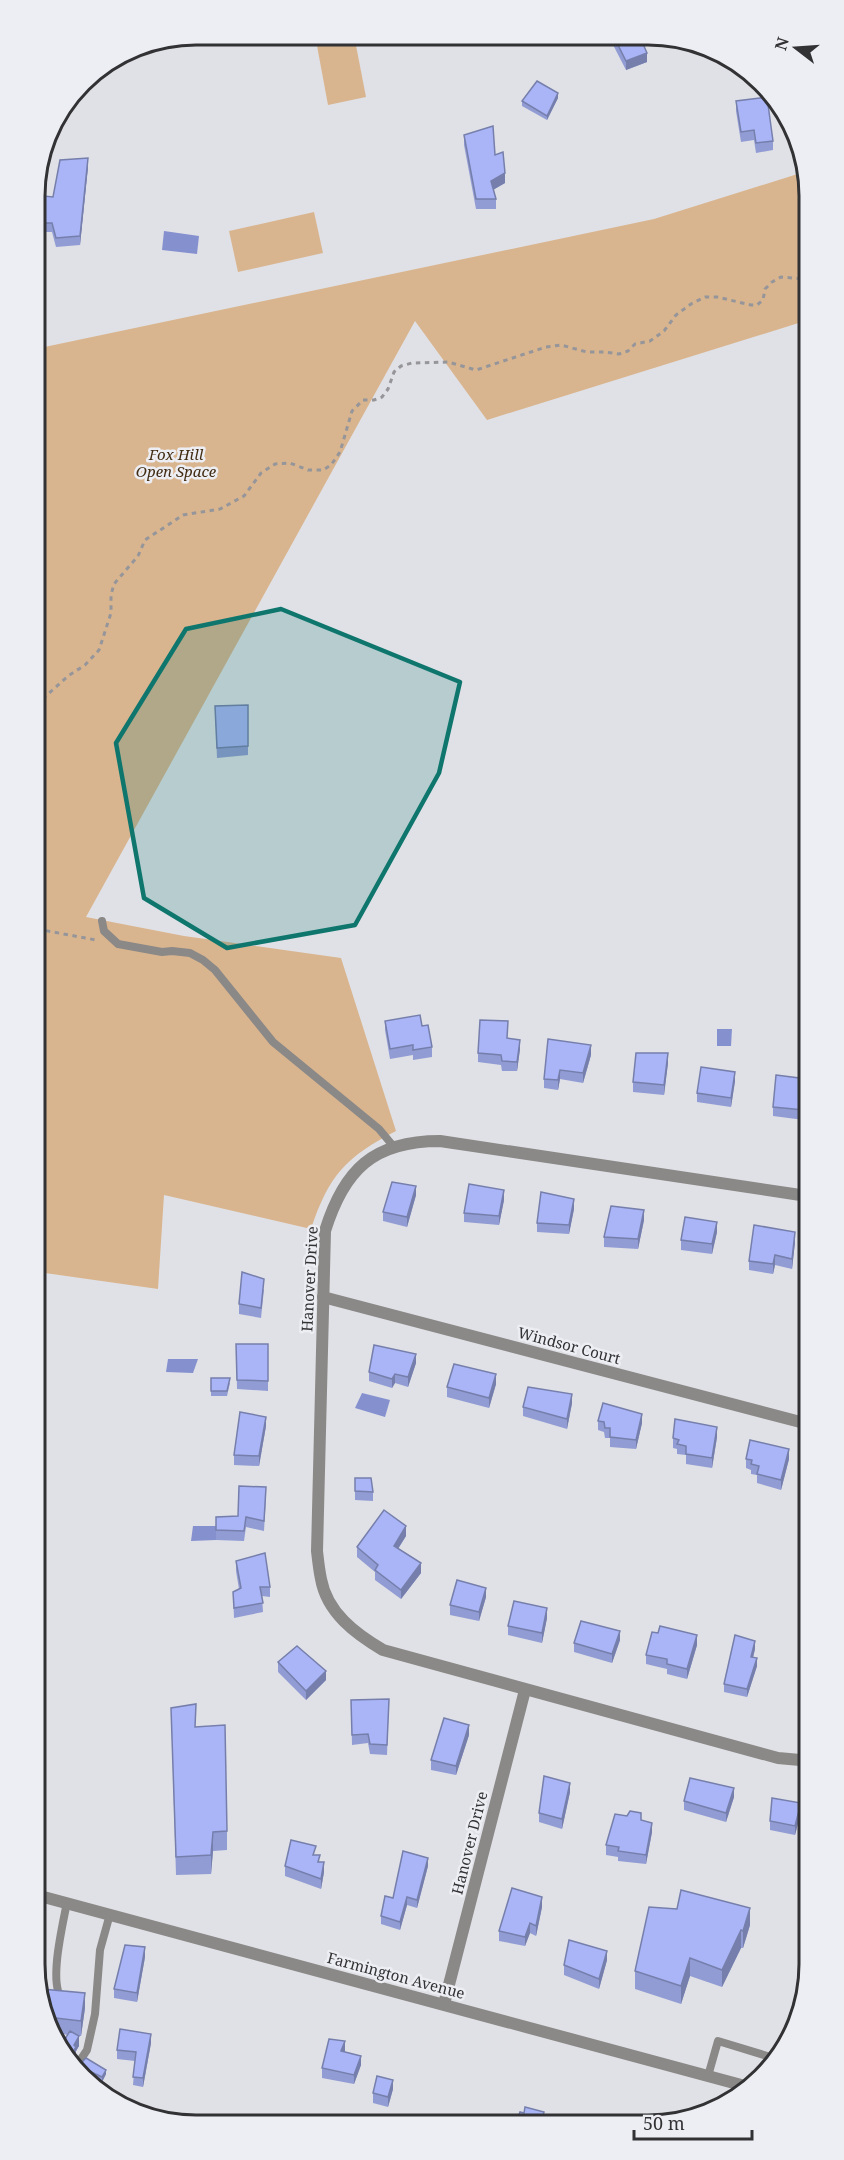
<svg xmlns="http://www.w3.org/2000/svg" width="844" height="2160" font-family="'Noto Serif',serif">
  <style>
    .green { fill: #d9b58f }
    .water { fill: #8590cf }
    .lines { fill: none; stroke-linecap: round; stroke-linejoin: round }
    .path { stroke: #96969a; stroke-width: 3; stroke-dasharray: 4.5 4.5; stroke-linecap: butt }
    .service { stroke: #8b8987; stroke-width: 8 }
    .minor { stroke: #8b8987; stroke-width: 12 }
    .tertiary { stroke: #8b8987; stroke-width: 12 }
    .wall { fill: #919cd4 }
    .shaded-wall { fill: #767fac }
    .building { fill: #a9b5f6; stroke: #767fac; stroke-width: 1.5 }
    .marked { fill: #0f766e; fill-opacity: 0.2; stroke: #0f766e; stroke-width: 4.5; stroke-linejoin: round }
    .labels { text-anchor: middle; stroke-width: 5; stroke-linejoin: round; paint-order: stroke }
    .park-label { font-size: 15px; font-style: italic; fill: #422d14; stroke: #edeef3 }
    .street-label { font-size: 15px; fill: #323234; stroke: #edeef3 }
    .rim { fill: none; stroke: #323234; stroke-width: 3 }
  </style>
  <rect width="100%" height="100%" fill="#e0e1e6"/>
  <g class="green">
    <polygon points="315,35 354,35 366,97 328,105"/>
    <path d="M804 172 805 321 487 420 415 321 86 917 184 936 341 958 396 1131C346 1157 329 1175 311 1229L164 1195 158 1289 38 1272 35 349 654 219Z"/>
    <polygon points="314,212 323,253 238,272 229,231"/>
  </g>
  <g class="water">
    <polygon points="164,231 199,236 197,254 162,250"/>
    <polygon points="717,1029 732,1029 731,1046 717,1046"/>
    <polygon points="168,1359 198,1359 193,1373 166,1372"/>
    <polygon points="362,1393 390,1400 385,1417 355,1408"/>
    <polygon points="193,1526 216,1526 216,1540 191,1541"/>
  </g>
  <g class="lines">
    <g class="path">
      <polyline points="36,705 68,676 85,665 99,650 111,613 111,595 114,584 138,556 145,540 183,515 220,509 244,496 261,473 275,464 290,463 308,470 323,470 331,465 340,452 352,411 363,400 374,400 382,397 388,389 394,372 401,366 412,363 448,362 476,370 546,347 561,345 587,352 605,352 619,354 628,351 635,344 650,341 664,331 676,315 691,304 705,297 717,297 751,305 757,305 763,300 765,289 772,282 781,277 804,279"/>
      <polyline points="37,929 96,940"/>
    </g>
    <g class="service">
      <polyline points="102,921 104,931 118,944 162,952 172,951 190,953 203,960 215,970 273,1042 379,1129 394,1147"/>
      <path d="M61 1998C49 1980 63 1924 67 1902"/>
      <polyline points="77,2065 87,2050 95,2014 100,1950 110,1914"/>
      <polyline points="708,2076 718,2041 777,2059"/>
    </g>
    <g class="minor">
      <path d="M807 1196 440 1141C373 1141 344 1170 325 1231L317 1551C318 1560 319 1570 321 1579 327 1613 356 1634 383 1650L778 1758 800 1760 809 1759"/>
      <polyline points="323,1297 808,1424"/>
      <polyline points="444,2004 525,1690"/>
    </g>
    <polyline class="tertiary" points="40,1896 745,2086"/>
  </g>
  <g class="wall">
    <polygon points="609,37 640,37 647,62 626,70"/>
    <polygon points="558,98 547,120 522,106 522,101"/>
    <polygon points="736,101 773,141 773,150 756,153 754,140 741,142 736,111"/>
    <polygon points="464,135 495,155 505,183 493,190 496,199 496,209 476,209 464,145"/>
    <polygon points="88,167 80,245 56,247 52,232 35,232 35,195 53,197"/>
    <polygon points="248,705 248,755 217,758 215,706"/>
    <polygon points="385,1021 422,1026 432,1047 432,1057 413,1060 413,1055 390,1059 385,1030"/>
    <polygon points="508,1038 520,1049 517,1071 502,1071 501,1065 478,1062 478,1053"/>
    <polygon points="591,1055 583,1083 560,1079 558,1090 544,1088 544,1079"/>
    <polygon points="668,1063 664,1095 633,1092 633,1082"/>
    <polygon points="807,1079 807,1095 804,1120 773,1116 773,1107"/>
    <polygon points="735,1081 731,1107 697,1102 697,1093"/>
    <polygon points="416,1195 407,1227 383,1221 383,1212"/>
    <polygon points="504,1200 499,1225 464,1222 464,1213"/>
    <polygon points="574,1209 569,1234 537,1232 537,1223"/>
    <polygon points="644,1220 638,1249 604,1247 604,1237"/>
    <polygon points="717,1232 712,1254 681,1250 681,1240"/>
    <polygon points="795,1242 792,1269 775,1265 773,1274 749,1270 749,1261"/>
    <polygon points="264,1289 261,1318 239,1314 239,1304"/>
    <polygon points="236,1344 268,1344 268,1391 237,1389"/>
    <polygon points="416,1363 408,1387 395,1383 392,1388 369,1381 369,1372"/>
    <polygon points="211,1378 230,1383 227,1396 211,1396"/>
    <polygon points="496,1384 489,1408 447,1397 447,1387"/>
    <polygon points="572,1403 567,1429 523,1416 523,1407"/>
    <polygon points="598,1421 642,1423 636,1449 610,1447 610,1438 605,1438 604,1432 598,1430"/>
    <polygon points="266,1426 259,1466 234,1465 234,1455"/>
    <polygon points="717,1437 712,1468 686,1464 686,1455 677,1454 677,1449 673,1448 673,1438"/>
    <polygon points="746,1459 789,1459 781,1490 757,1483 757,1475 751,1474 751,1470 746,1468"/>
    <polygon points="355,1478 373,1492 373,1501 355,1500"/>
    <polygon points="266,1497 264,1531 246,1527 244,1541 216,1540 216,1517 238,1516"/>
    <polygon points="406,1536 398,1549 421,1573 401,1599 375,1580 375,1572 357,1557 357,1547"/>
    <polygon points="236,1561 270,1587 270,1597 262,1596 263,1612 234,1618 233,1592 239,1589 236,1571"/>
    <polygon points="486,1597 479,1621 450,1615 450,1605"/>
    <polygon points="547,1618 542,1643 508,1635 508,1626"/>
    <polygon points="620,1640 612,1663 574,1652 574,1643"/>
    <polygon points="697,1645 687,1679 667,1674 667,1669 646,1664 646,1655"/>
    <polygon points="755,1649 753,1658 757,1666 747,1697 724,1692 724,1684"/>
    <polygon points="278,1662 326,1680 306,1700 278,1672"/>
    <polygon points="808,1668 808,1689 803,1683 803,1674"/>
    <polygon points="389,1699 387,1755 370,1754 368,1743 352,1745 351,1700"/>
    <polygon points="171,1708 196,1727 227,1831 227,1850 213,1851 211,1874 176,1875"/>
    <polygon points="469,1735 456,1775 431,1770 431,1760"/>
    <polygon points="570,1792 562,1829 539,1822 539,1813"/>
    <polygon points="734,1797 726,1822 684,1810 684,1801"/>
    <polygon points="801,1812 795,1835 770,1830 770,1821"/>
    <polygon points="641,1820 652,1832 646,1864 618,1861 618,1857 606,1855 606,1845"/>
    <polygon points="316,1855 324,1872 321,1889 285,1876 285,1866"/>
    <polygon points="428,1866 417,1908 407,1905 400,1930 381,1924 381,1916 393,1898"/>
    <polygon points="542,1907 536,1936 530,1933 525,1946 499,1941 499,1931"/>
    <polygon points="750,1925 743,1948 741,1948 722,1987 690,1976 681,2004 635,1989 635,1971"/>
    <polygon points="145,1957 137,2002 114,1998 114,1989"/>
    <polygon points="607,1960 599,1989 564,1975 564,1965"/>
    <polygon points="44,1980 43,1989 85,2008 81,2036 79,2036 79,2046 76,2051 76,2056 74,2060 63,2042 68,2035 57,2033 40,2006"/>
    <polygon points="803,2000 797,2026 794,2032 788,2030 788,2021"/>
    <polygon points="151,2043 143,2087 133,2085 135,2061 117,2059 117,2050"/>
    <polygon points="345,2051 344,2052 361,2065 354,2084 322,2078 322,2068"/>
    <polygon points="78,2066 106,2074 102,2082 81,2073"/>
    <polygon points="393,2089 388,2107 373,2103 373,2093"/>
  </g>
  <g class="shaded-wall">
    <polygon points="647,53 647,62 626,70 626,61"/>
    <polygon points="558,93 558,98 547,120 547,116"/>
    <polygon points="88,158 88,167 80,245 80,236"/>
    <polygon points="505,173 505,183 491,191 491,181"/>
    <polygon points="520,1040 520,1049 517,1071 517,1062"/>
    <polygon points="591,1045 591,1055 583,1083 583,1073"/>
    <polygon points="668,1053 668,1063 664,1095 664,1085"/>
    <polygon points="560,1070 560,1079 558,1090 558,1080"/>
    <polygon points="735,1072 735,1081 731,1107 731,1098"/>
    <polygon points="807,1085 807,1095 804,1120 804,1110"/>
    <polygon points="416,1186 416,1195 407,1227 407,1217"/>
    <polygon points="504,1190 504,1200 499,1225 499,1216"/>
    <polygon points="574,1199 574,1209 569,1234 569,1225"/>
    <polygon points="644,1210 644,1220 638,1249 638,1239"/>
    <polygon points="717,1222 717,1232 712,1254 712,1244"/>
    <polygon points="795,1232 795,1242 792,1269 792,1259"/>
    <polygon points="775,1255 775,1265 773,1274 773,1264"/>
    <polygon points="416,1354 416,1363 408,1387 408,1377"/>
    <polygon points="395,1374 395,1383 392,1388 392,1379"/>
    <polygon points="496,1374 496,1384 489,1408 489,1398"/>
    <polygon points="572,1394 572,1403 567,1429 567,1419"/>
    <polygon points="642,1414 642,1423 636,1449 636,1440"/>
    <polygon points="266,1417 266,1426 259,1466 259,1456"/>
    <polygon points="717,1427 717,1437 712,1468 712,1458"/>
    <polygon points="789,1449 789,1459 781,1490 781,1480"/>
    <polygon points="406,1526 406,1536 394,1555 394,1546"/>
    <polygon points="421,1563 421,1573 401,1599 401,1590"/>
    <polygon points="486,1588 486,1597 479,1621 479,1612"/>
    <polygon points="547,1608 547,1618 542,1643 542,1633"/>
    <polygon points="620,1631 620,1640 612,1663 612,1654"/>
    <polygon points="697,1635 697,1645 687,1679 687,1669"/>
    <polygon points="755,1641 755,1649 751,1665 751,1657"/>
    <polygon points="757,1658 757,1666 747,1697 747,1689"/>
    <polygon points="326,1671 326,1680 306,1700 306,1691"/>
    <polygon points="469,1725 469,1735 456,1775 456,1766"/>
    <polygon points="570,1783 570,1792 562,1829 562,1819"/>
    <polygon points="734,1788 734,1797 726,1822 726,1813"/>
    <polygon points="801,1803 801,1812 795,1835 795,1826"/>
    <polygon points="652,1823 652,1832 646,1864 646,1855"/>
    <polygon points="213,1832 213,1851 211,1874 211,1855"/>
    <polygon points="428,1858 428,1866 417,1908 417,1900"/>
    <polygon points="324,1862 324,1872 321,1889 321,1879"/>
    <polygon points="407,1897 407,1905 400,1930 400,1922"/>
    <polygon points="542,1897 542,1907 536,1936 536,1926"/>
    <polygon points="750,1908 750,1925 743,1948 743,1931"/>
    <polygon points="530,1923 530,1933 525,1946 525,1937"/>
    <polygon points="741,1930 741,1948 722,1987 722,1970"/>
    <polygon points="145,1947 145,1957 137,2002 137,1993"/>
    <polygon points="607,1951 607,1960 599,1989 599,1979"/>
    <polygon points="690,1958 690,1976 681,2004 681,1986"/>
    <polygon points="44,1966 44,1980 42,2004 42,1989"/>
    <polygon points="85,1993 85,2008 81,2036 81,2021"/>
    <polygon points="151,2034 151,2043 143,2087 143,2078"/>
    <polygon points="79,2036 79,2046 76,2051 76,2056 74,2060 71,2056 74,2045"/>
    <polygon points="345,2041 345,2051 341,2060 341,2051"/>
    <polygon points="361,2056 361,2065 354,2084 354,2075"/>
    <polygon points="106,2070 106,2074 102,2082 102,2077"/>
    <polygon points="393,2080 393,2089 388,2107 388,2097"/>
  </g>
  <g class="building">
    <polygon points="614,37 640,37 647,53 626,61"/>
    <polygon points="537,81 558,93 547,116 522,101"/>
    <polygon points="767,97 773,141 756,143 754,130 741,132 736,101"/>
    <polygon points="493,126 495,155 503,152 505,173 491,181 496,199 476,199 464,135"/>
    <polygon points="88,158 80,236 56,238 52,223 35,223 35,195 53,197 60,160"/>
    <polygon points="248,705 248,746 217,748 215,706"/>
    <polygon points="420,1015 422,1026 428,1025 432,1047 413,1050 413,1045 390,1049 385,1021"/>
    <polygon points="480,1020 508,1021 507,1038 520,1040 517,1062 502,1061 501,1055 478,1053"/>
    <polygon points="548,1039 591,1045 583,1073 560,1070 558,1080 544,1079"/>
    <polygon points="636,1053 668,1053 664,1085 633,1082"/>
    <polygon points="701,1067 735,1072 731,1098 697,1093"/>
    <polygon points="776,1075 807,1079 804,1110 773,1107"/>
    <polygon points="392,1182 416,1186 407,1217 383,1212"/>
    <polygon points="469,1184 504,1190 499,1216 464,1213"/>
    <polygon points="541,1192 574,1199 569,1225 537,1223"/>
    <polygon points="611,1206 644,1210 638,1239 604,1237"/>
    <polygon points="685,1217 717,1222 712,1244 681,1240"/>
    <polygon points="754,1225 795,1232 792,1259 775,1255 773,1264 749,1261"/>
    <polygon points="242,1272 264,1279 261,1308 239,1304"/>
    <polygon points="236,1344 268,1344 268,1381 237,1380"/>
    <polygon points="374,1345 416,1354 408,1377 395,1374 392,1379 369,1372"/>
    <polygon points="454,1364 496,1374 489,1398 447,1387"/>
    <polygon points="211,1378 230,1378 227,1391 211,1391"/>
    <polygon points="528,1387 572,1394 567,1419 523,1407"/>
    <polygon points="603,1403 642,1414 636,1440 610,1437 610,1428 605,1428 604,1422 598,1421"/>
    <polygon points="240,1412 266,1417 259,1456 234,1455"/>
    <polygon points="675,1419 717,1427 712,1458 686,1454 686,1446 677,1444 679,1440 673,1438"/>
    <polygon points="750,1440 789,1449 781,1480 757,1474 759,1466 751,1464 752,1460 746,1459"/>
    <polygon points="355,1478 371,1478 373,1492 355,1491"/>
    <polygon points="239,1486 266,1487 264,1521 246,1517 244,1531 216,1530 216,1517 238,1516"/>
    <polygon points="384,1510 406,1526 394,1546 421,1563 401,1590 375,1570 378,1565 357,1547"/>
    <polygon points="265,1553 270,1587 260,1587 263,1603 234,1608 233,1592 241,1588 236,1561"/>
    <polygon points="457,1580 486,1588 479,1612 450,1605"/>
    <polygon points="514,1601 547,1608 542,1633 508,1626"/>
    <polygon points="581,1621 620,1631 612,1654 574,1643"/>
    <polygon points="660,1626 697,1635 687,1669 667,1664 667,1659 646,1655 652,1632 658,1633"/>
    <polygon points="735,1635 755,1641 751,1657 757,1658 747,1689 724,1684"/>
    <polygon points="297,1646 326,1671 306,1691 278,1662"/>
    <polygon points="808,1668 808,1680 803,1674"/>
    <polygon points="389,1699 387,1745 370,1744 368,1734 352,1735 351,1700"/>
    <polygon points="196,1704 195,1727 225,1725 227,1831 213,1832 211,1855 176,1857 171,1708"/>
    <polygon points="444,1718 469,1725 456,1766 431,1760"/>
    <polygon points="544,1776 570,1783 562,1819 539,1813"/>
    <polygon points="690,1778 734,1788 726,1813 684,1801"/>
    <polygon points="772,1798 801,1803 795,1826 770,1821"/>
    <polygon points="630,1811 641,1813 641,1820 652,1823 646,1855 618,1851 619,1847 606,1845 615,1814 627,1816"/>
    <polygon points="291,1840 316,1846 313,1855 320,1855 318,1862 324,1862 321,1879 285,1866"/>
    <polygon points="403,1851 428,1858 417,1900 407,1897 400,1922 381,1916 385,1896 393,1898"/>
    <polygon points="512,1888 542,1897 536,1926 530,1923 525,1937 499,1931"/>
    <polygon points="681,1890 750,1908 743,1931 741,1930 722,1970 690,1958 681,1986 635,1971 649,1907 677,1909"/>
    <polygon points="569,1940 607,1951 599,1979 564,1965"/>
    <polygon points="125,1945 145,1947 137,1993 114,1989"/>
    <polygon points="40,1965 44,1966 42,1989 85,1993 81,2021 47,2017 40,2006"/>
    <polygon points="795,1998 803,2000 798,2023 788,2021"/>
    <polygon points="120,2029 151,2034 143,2078 133,2077 136,2052 117,2050"/>
    <polygon points="70,2031 79,2036 74,2045 76,2047 71,2055 72,2057 63,2042"/>
    <polygon points="329,2039 345,2041 341,2051 361,2056 354,2075 322,2068"/>
    <polygon points="86,2058 106,2070 102,2077 78,2066"/>
    <polygon points="377,2076 393,2080 388,2097 373,2093"/>
    <polygon points="525,2107 544,2112 542,2119 546,2119 545,2121 517,2121 520,2112 524,2113"/>
  </g>
  <path class="marked" d="M281 609 460 682 439 773 355 925 227 948 144 898 116 743 186 629Z"/>
  <g class="labels">
    <g class="park-label">
      <text x="176" y="460">Fox Hill<tspan x="176" dy="17">Open Space</tspan></text>
    </g>
    <g class="street-label">
      <text transform="translate(310 1279) rotate(-87)" y="5">Hanover Drive</text>
      <text transform="translate(569 1346) rotate(15)" y="5">Windsor Court</text>
      <text transform="translate(470 1843) rotate(-76)" y="5">Hanover Drive</text>
      <text transform="translate(396 1976) rotate(15)" y="5">Farmington Avenue</text>
    </g>
  </g>
  <path d="M0 0H844V2160H0ZM196 45H648A151 151 0 0 1 799 196V1964A151 151 0 0 1 648 2115H196A151 151 0 0 1 45 1964V196A151 151 0 0 1 196 45Z" fill="#edeef3" fill-rule="evenodd"/>
  <path class="rim" d="M196 45H648A151 151 0 0 1 799 196V1964A151 151 0 0 1 648 2115H196A151 151 0 0 1 45 1964V196A151 151 0 0 1 196 45Z"/>
  <g transform="translate(796 48) rotate(287)" stroke="#edeef3" stroke-width="4.5" paint-order="stroke">
  <path d="M0-4.5L10 22L0 15L-10 22Z" fill="#323234"/>
  <text y="-9" font-size="16" font-weight="bold" text-anchor="middle" fill="#323234">N</text>
  </g>
  <path d="M634 2130v9h118v-9" fill="none" stroke="#323234" stroke-width="3"/>
  <text x="643" y="2130" font-size="18" fill="#323234" stroke="#edeef3" stroke-width="4.5" paint-order="stroke">50 m</text>
</svg>
